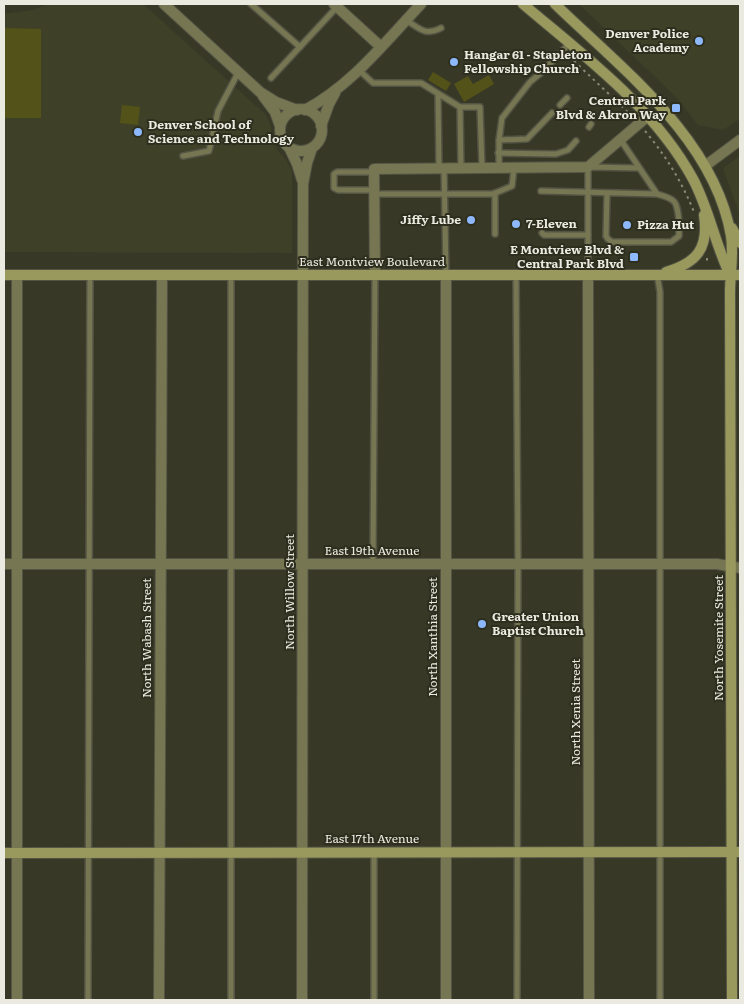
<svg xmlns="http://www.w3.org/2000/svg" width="744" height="1004" font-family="Literata,serif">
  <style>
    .built { fill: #3f4028 }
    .green { fill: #535219 }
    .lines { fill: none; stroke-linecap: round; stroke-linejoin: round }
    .lane-casing { stroke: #545445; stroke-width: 8 }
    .street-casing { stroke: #545445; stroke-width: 12 }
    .secondary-casing { stroke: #545445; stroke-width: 12 }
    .path { stroke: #89897b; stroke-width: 2; stroke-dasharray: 2.5 4; stroke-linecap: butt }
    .lane { stroke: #767652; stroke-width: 5 }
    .street { stroke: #767652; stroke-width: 10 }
    .secondary { stroke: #99995e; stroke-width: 10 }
    .poi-dot { fill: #8db9fc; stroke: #2e2e1e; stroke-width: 2 }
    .labels { text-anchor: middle; stroke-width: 4; stroke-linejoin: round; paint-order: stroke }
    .poi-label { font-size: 12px; font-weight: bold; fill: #eaeae0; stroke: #2e2e1e; text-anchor: start }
    .street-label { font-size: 12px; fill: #eaeae0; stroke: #2e2e1e }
  </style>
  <rect width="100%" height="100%" fill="#383827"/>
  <g class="built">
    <polygon points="49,4 143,4 265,114 271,126 272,138 278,151 286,160 292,171 292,253 4,252 4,14 33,10"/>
    <polygon points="579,4 740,4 740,119 723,130 698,125 677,98"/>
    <polygon points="740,156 740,216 723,168"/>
  </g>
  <g class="green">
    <polygon points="4,28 41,29 41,118 4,118"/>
    <polygon points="433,72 451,83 446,91 428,80"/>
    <polygon points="489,75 494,84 464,102 454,84 468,76 473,84"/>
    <polygon points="122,105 140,107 138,125 120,123"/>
  </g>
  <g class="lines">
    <defs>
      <g id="lane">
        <polyline points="251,4 300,47"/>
        <path d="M406 20C420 29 425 36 441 28"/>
        <polyline points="360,71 373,83 421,83 460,107 480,107 482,168"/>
        <polyline points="271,78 337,7"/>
        <polyline points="438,94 439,168"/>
        <polyline points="560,105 567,98"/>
        <polyline points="460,107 461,168"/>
        <polyline points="589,127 591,124"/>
        <polyline points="499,140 527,139 552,113"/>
        <polyline points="498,153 556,154 568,150 576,141"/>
        <polyline points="183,156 209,151 218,111 238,73"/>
        <polyline points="444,168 446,274"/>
        <polyline points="499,168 499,140 502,118 530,82 542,72 569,44"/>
        <polyline points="374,172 337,172 334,174 334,188 338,190 374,190"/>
        <polyline points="541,191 657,194 620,139"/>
        <polyline points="495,193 495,234"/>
        <polyline points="374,194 493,194 512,186 514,168"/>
        <polyline points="607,194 606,236 608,239 612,242 671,242 679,236 679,228"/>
        <path d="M657 194C676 199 677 201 679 221"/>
        <polyline points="542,233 544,235 588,235"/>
        <polyline points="516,274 518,563 517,1000"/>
        <polyline points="657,274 660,292 660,1000"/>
        <polyline points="231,275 231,1000"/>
        <polyline points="588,275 588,167 639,168"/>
        <polyline points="373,564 375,275"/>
        <polyline points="88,1000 90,275"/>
        <polyline points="374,1000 374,851"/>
      </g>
      <g id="street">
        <polyline points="164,4 260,92 276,102 297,110"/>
        <polyline points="334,4 381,47"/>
        <polyline points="263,96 275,112 280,126"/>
        <circle cx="301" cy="130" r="21"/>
        <path d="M305 110C352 85 385 42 421 4"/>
        <polyline points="321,126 329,104 335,93"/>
        <polyline points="289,147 297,164 302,180"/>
        <polyline points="705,166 740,140"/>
        <polyline points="446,274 446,1000"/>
        <polyline points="375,275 374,169 588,167 648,116"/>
        <polyline points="588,275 589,1000"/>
        <polyline points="4,564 717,564 740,568"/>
        <polyline points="17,1000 17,275"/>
        <polyline points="159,1000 162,275"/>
        <polyline points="302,1000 303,184 307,163 312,148"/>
      </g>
      <g id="secondary">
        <path d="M523 4C584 56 654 107 693 179 709 209 715 244 730 275"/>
        <path d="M555 4C621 68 715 139 731 236 734 255 730 274 730 293L732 1000"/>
        <polyline points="732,228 740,243"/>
        <path d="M666 272C697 263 709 248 704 215"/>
        <polyline points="4,275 740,275"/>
        <polyline points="4,853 740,852"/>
      </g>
    </defs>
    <use href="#lane" class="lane-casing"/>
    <use href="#street" class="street-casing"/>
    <use href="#secondary" class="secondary-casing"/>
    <g class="path">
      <polyline points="574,61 632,116"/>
      <path d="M645 131C666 156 682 182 694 212"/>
      <polyline points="707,258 707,264"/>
    </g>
    <use href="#lane" class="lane"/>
    <use href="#street" class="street"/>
    <use href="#secondary" class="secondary"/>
  </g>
  <g class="poi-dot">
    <circle cx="699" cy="41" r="5"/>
    <circle cx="454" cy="62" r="5"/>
    <rect x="671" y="103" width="10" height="10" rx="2.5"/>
    <circle cx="138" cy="132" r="5"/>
    <circle cx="471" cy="220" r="5"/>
    <circle cx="516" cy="224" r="5"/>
    <circle cx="627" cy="225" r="5"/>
    <rect x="629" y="252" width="10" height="10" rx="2.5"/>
    <circle cx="482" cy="624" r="5"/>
  </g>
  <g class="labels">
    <g class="poi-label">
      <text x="689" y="38" text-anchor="end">Denver Police<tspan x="689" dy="14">Academy</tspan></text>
      <text x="464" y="59">Hangar 61 - Stapleton<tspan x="464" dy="14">Fellowship Church</tspan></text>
      <text x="666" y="105" text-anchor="end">Central Park<tspan x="666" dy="14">Blvd &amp; Akron Way</tspan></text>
      <text x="148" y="129">Denver School of<tspan x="148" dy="14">Science and Technology</tspan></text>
      <text x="461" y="224" text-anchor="end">Jiffy Lube</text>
      <text x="526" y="228">7-Eleven</text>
      <text x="637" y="229">Pizza Hut</text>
      <text x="624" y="254" text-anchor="end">E Montview Blvd &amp;<tspan x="624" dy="14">Central Park Blvd</tspan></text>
      <text x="492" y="621">Greater Union<tspan x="492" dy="14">Baptist Church</tspan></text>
    </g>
    <g class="street-label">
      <text x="372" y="266">East Montview Boulevard</text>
      <text x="372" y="555">East 19th Avenue</text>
      <text transform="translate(290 592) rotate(-90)" y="4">North Willow Street</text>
      <text transform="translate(433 637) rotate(-90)" y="4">North Xanthia Street</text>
      <text transform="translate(147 638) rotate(-90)" y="4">North Wabash Street</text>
      <text transform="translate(719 638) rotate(-90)" y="4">North Yosemite Street</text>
      <text transform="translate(576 712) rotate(-90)" y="4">North Xenia Street</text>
      <text x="372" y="843">East 17th Avenue</text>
    </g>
  </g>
  <rect width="744" height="1004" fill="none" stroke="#eaeae0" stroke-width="10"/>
</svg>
